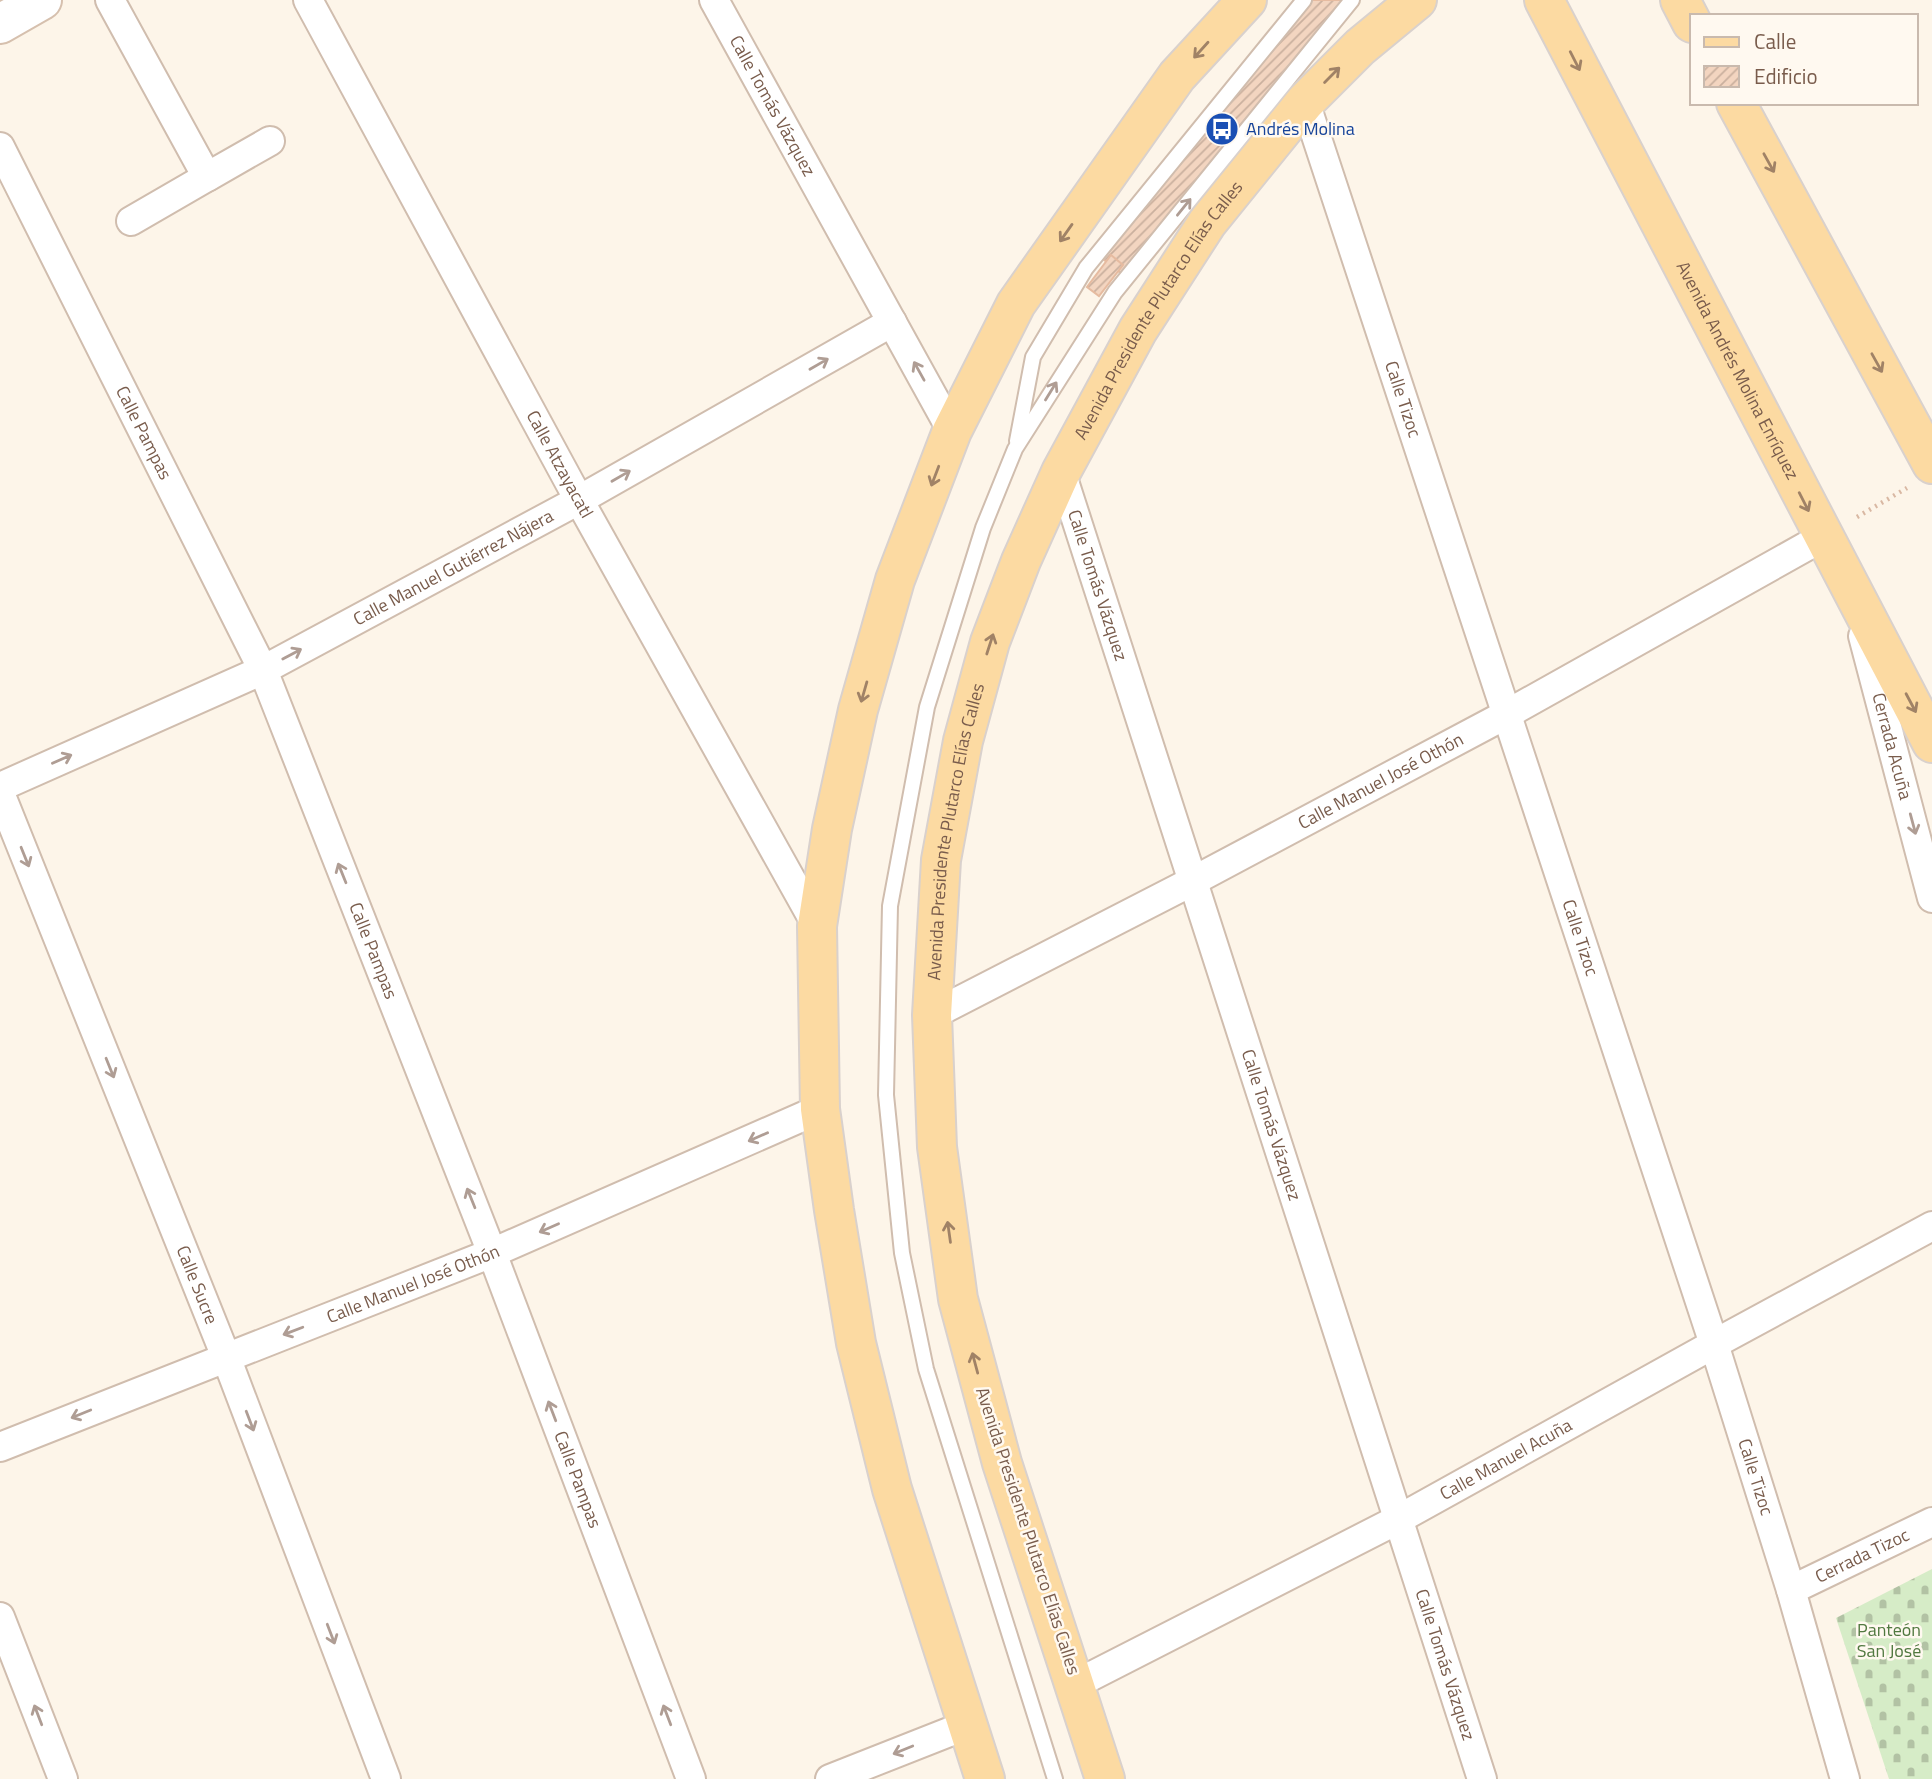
<svg xmlns="http://www.w3.org/2000/svg" width="1932" height="1779" font-family="'Titillium Web',sans-serif">
  <style>
    .cemetery { fill: url(#cemetery-stones) }
    .building { fill: url(#building-hatch); stroke: #e6bba0; stroke-width: 2 }
    .lines { fill: none; stroke-linecap: round; stroke-linejoin: round }
    .lane-casing { stroke: #d0bdae; stroke-width: 18 }
    .street-casing { stroke: #d0bdae; stroke-width: 32 }
    .secondary-casing { stroke: #d6c0ae; stroke-width: 42 }
    .primary-casing { stroke: #d9d1cd; stroke-width: 42 }
    .path { stroke: #d9b8a3; stroke-width: 4.5; stroke-dasharray: 2 5; stroke-linecap: butt }
    .lane { stroke: #fff; stroke-width: 14 }
    .street { stroke: #fff; stroke-width: 28 }
    .secondary { stroke: #fff; stroke-width: 38 }
    .primary { stroke: #fcdaa2; stroke-width: 38 }
    .oneway { stroke: #a08266 }
    .oneway2 { stroke: #af9d94 }
    .labels { text-anchor: middle; stroke-width: 5; stroke-linejoin: round; paint-order: stroke }
    .street-label { font-size: 18px; fill: #795c4c; stroke: #fff9f0 }
    .transit-label { font-size: 18px; fill: #164399; stroke: #fff9f0; text-anchor: start }
    .park-label { font-size: 18px; fill: #517940; stroke: #fff9f0 }
  </style>
  <defs>
    <pattern id="cemetery-stones" width="16" height="16" patternUnits="userSpaceOnUse" patternTransform="scale(1.75)"><rect width="16" height="16" fill="#d6ecc7"/><path d="M2 7V4a2 2 0 0 1 4 0v3zM10 15v-3a2 2 0 0 1 4 0v3z" fill="#b2c2a4"/></pattern>
    <pattern id="building-hatch" width="6" height="6" patternUnits="userSpaceOnUse" patternTransform="scale(1.75)"><rect width="6" height="6" fill="#f3d5c0"/><path d="M-1 1l2-2M0 6l6-6M5 7l2-2" fill="none" stroke="#cab09e"/></pattern>
  </defs>
  <rect width="100%" height="100%" fill="#fdf5e9"/>
  <polygon class="cemetery" points="1932,1569 1932,1779 1889,1779 1836,1618"/>
  <g class="building">
    <polygon points="1304,0 1353,0 1127,278 1098,255"/>
    <polygon points="1111,255 1123,265 1099,296 1087,287"/>
  </g>
  <g class="lines">
    <defs>
      <g id="lane">
        <polyline points="1017,441 1033,357 1086,268 1304,0"/>
        <polyline points="1055,1779 926,1369 902,1253 886,1095 890,906 927,707 983,528 1015,449 1115,292 1352,0"/>
      </g>
      <g id="street">
        <polyline points="110,0 207,177 270,141"/>
        <path id="s1" d="M308 0 579 500 817 926"/>
        <path id="s2" d="M714 0 952 431"/>
        <path id="s3" d="M1305 102 1714 1344 1791 1590 1845 1779"/>
        <path id="s4" d="M0 147 263 670 492 1253 691 1779"/>
        <polyline points="131,221 207,177"/>
        <path id="s5" d="M1061 472 1482 1779"/>
        <path id="s6" d="M1863 636 1932 898"/>
        <path id="s7" d="M0 787 263 670 579 500 892 322"/>
        <path id="s8" d="M0 793 226 1357 386 1779"/>
        <path id="s9" d="M932 1015 1193 881 1507 714 1823 537"/>
        <path id="s10" d="M0 1447 492 1253 820 1109"/>
        <path id="s11" d="M1791 1590 1932 1522"/>
        <polyline points="0,1617 63,1779"/>
        <path id="s12" d="M1076 1684 1397 1520 1714 1344 1932 1226"/>
        <polyline points="830,1779 967,1725"/>
      </g>
      <polyline id="secondary" points="0,24 42,0"/>
      <g id="primary">
        <path id="s13" d="M1544 0 1932 743"/>
        <polyline points="1680,0 1692,23"/>
        <polyline points="1736,103 1932,464"/>
        <polyline points="985,1779 892,1489 856,1343 834,1210 820,1109 817,926 832,829 858,710 895,580 952,431 1016,304 1177,76 1247,0"/>
        <path id="s14" d="M1105 1779 1002 1463 958 1299 937 1147 932 1015 941 860 963 741 990 642 1021 561 1061 472 1138 330 1207 223 1305 102 1360 47 1417 0"/>
      </g>
    </defs>
    <use href="#lane" class="lane-casing"/>
    <use href="#street" class="street-casing"/>
    <use href="#secondary" class="secondary-casing"/>
    <use href="#primary" class="primary-casing"/>
    <polyline class="path" points="1857,517 1907,488"/>
    <use href="#lane" class="lane"/>
    <use href="#street" class="street"/>
    <use href="#secondary" class="secondary"/>
    <use href="#primary" class="primary"/>
  </g>
  <defs><path id="oneway-shaft" d="M-6 0H5M1.5-3L5.5 0L1.5 3" fill="none" stroke-width="1.6" stroke-linecap="round" stroke-linejoin="round" transform="scale(1.75)"/></defs>
  <g class="oneway">
    <use href="#oneway-shaft" transform="translate(1201 50) rotate(132)"/>
    <use href="#oneway-shaft" transform="translate(1575 61) rotate(63)"/>
    <use href="#oneway-shaft" transform="translate(1332 75) rotate(-45)"/>
    <use href="#oneway-shaft" transform="translate(1769 163) rotate(61)"/>
    <use href="#oneway-shaft" transform="translate(1066 233) rotate(125)"/>
    <use href="#oneway-shaft" transform="translate(1877 363) rotate(61)"/>
    <use href="#oneway-shaft" transform="translate(935 476) rotate(111)"/>
    <use href="#oneway-shaft" transform="translate(1804 502) rotate(63)"/>
    <use href="#oneway-shaft" transform="translate(990 644) rotate(-72)"/>
    <use href="#oneway-shaft" transform="translate(864 692) rotate(106)"/>
    <use href="#oneway-shaft" transform="translate(1911 703) rotate(62)"/>
    <use href="#oneway-shaft" transform="translate(949 1232) rotate(-98)"/>
    <use href="#oneway-shaft" transform="translate(975 1363) rotate(-105)"/>
  </g>
  <g class="oneway2">
    <use href="#oneway-shaft" transform="translate(1184 207) rotate(-51)"/>
    <use href="#oneway-shaft" transform="translate(819 364) rotate(-30)"/>
    <use href="#oneway-shaft" transform="translate(919 371) rotate(-119)"/>
    <use href="#oneway-shaft" transform="translate(1051 391) rotate(-58)"/>
    <use href="#oneway-shaft" transform="translate(621 476) rotate(-30)"/>
    <use href="#oneway-shaft" transform="translate(292 654) rotate(-28)"/>
    <use href="#oneway-shaft" transform="translate(62 759) rotate(-24)"/>
    <use href="#oneway-shaft" transform="translate(1913 824) rotate(75)"/>
    <use href="#oneway-shaft" transform="translate(25 857) rotate(68)"/>
    <use href="#oneway-shaft" transform="translate(342 873) rotate(-112)"/>
    <use href="#oneway-shaft" transform="translate(110 1068) rotate(68)"/>
    <use href="#oneway-shaft" transform="translate(758 1137) rotate(156)"/>
    <use href="#oneway-shaft" transform="translate(471 1198) rotate(-112)"/>
    <use href="#oneway-shaft" transform="translate(549 1228) rotate(156)"/>
    <use href="#oneway-shaft" transform="translate(293 1331) rotate(159)"/>
    <use href="#oneway-shaft" transform="translate(552 1411) rotate(-111)"/>
    <use href="#oneway-shaft" transform="translate(81 1414) rotate(158)"/>
    <use href="#oneway-shaft" transform="translate(250 1421) rotate(69)"/>
    <use href="#oneway-shaft" transform="translate(331 1634) rotate(69)"/>
    <use href="#oneway-shaft" transform="translate(38 1715) rotate(-111)"/>
    <use href="#oneway-shaft" transform="translate(667 1715) rotate(-111)"/>
    <use href="#oneway-shaft" transform="translate(903 1750) rotate(158)"/>
  </g>
  <defs>
    <symbol id="bus-disc" viewBox="-11 -11 22 22"><circle r="9.5" fill="#1a4fb4" stroke="#fff9f0"/><path d="M-5-6H5V4H4V6H2V4H-2V6H-4V4H-5ZM-3.5-4V0h7V-4ZM-3.5 1.2v1.5H-2V1.2ZM2 1.2v1.5H3.5V1.2Z" fill="#fff"/></symbol>
  </defs>
  <g fill-rule="evenodd">
    <use href="#bus-disc" x="1203" y="110" width="38" height="38"/>
  </g>
  <g class="labels">
    <g class="street-label">
      <text dy="6" stroke="none"><textPath href="#s2" startOffset="121">Calle Tomás Vázquez</textPath></text>
      <text dy="6" stroke="none"><textPath href="#s14" startOffset="1540">Avenida Presidente Plutarco Elías Calles</textPath></text>
      <text dy="6" stroke="none"><textPath href="#s13" startOffset="418">Avenida Andrés Molina Enríquez</textPath></text>
      <text dy="6" stroke="none"><textPath href="#s3" startOffset="313">Calle Tizoc</textPath></text>
      <text dy="6" stroke="none"><textPath href="#s4" startOffset="320">Calle Pampas</textPath></text>
      <text dy="6" stroke="none"><textPath href="#s1" startOffset="528">Calle Atzayacatl</textPath></text>
      <text dy="6" stroke="none"><textPath href="#s7" startOffset="504">Calle Manuel Gutiérrez Nájera</textPath></text>
      <text dy="6" stroke="none"><textPath href="#s5" startOffset="119">Calle Tomás Vázquez</textPath></text>
      <text dy="6" stroke="none"><textPath href="#s6" startOffset="114">Cerrada Acuña</textPath></text>
      <text dy="6" stroke="none"><textPath href="#s9" startOffset="506">Calle Manuel José Othón</textPath></text>
      <text dy="6" stroke="none"><textPath href="#s14" startOffset="973">Avenida Presidente Plutarco Elías Calles</textPath></text>
      <text dy="6" stroke="none"><textPath href="#s3" startOffset="880">Calle Tizoc</textPath></text>
      <text dy="6" stroke="none"><textPath href="#s4" startOffset="887">Calle Pampas</textPath></text>
      <text dy="6" stroke="none"><textPath href="#s5" startOffset="686">Calle Tomás Vázquez</textPath></text>
      <text dy="6" stroke="none"><textPath href="#s8" startOffset="530">Calle Sucre</textPath></text>
      <text dy="6" stroke="none"><textPath href="#s10" startOffset="444">Calle Manuel José Othón</textPath></text>
      <text dy="6" stroke="none"><textPath href="#s12" startOffset="485">Calle Manuel Acuña</textPath></text>
      <text dy="6" stroke="none"><textPath href="#s3" startOffset="1447">Calle Tizoc</textPath></text>
      <text dy="6" stroke="none"><textPath href="#s4" startOffset="1454">Calle Pampas</textPath></text>
      <text transform="translate(1028 1531) rotate(72)" y="6">Avenida Presidente Plutarco Elías Calles</text>
      <text dy="6" stroke="none"><textPath href="#s11" startOffset="79">Cerrada Tizoc</textPath></text>
      <text dy="6" stroke="none"><textPath href="#s5" startOffset="1253">Calle Tomás Vázquez</textPath></text>
    </g>
    <g class="transit-label">
      <text x="1246" y="135">Andrés Molina</text>
    </g>
    <g class="park-label">
      <text x="1889" y="1636">Panteón<tspan x="1889" dy="21">San José</tspan></text>
    </g>
  </g>
  <rect x="1690" y="14" width="228" height="91" fill="#fff9f0" stroke="#c9baae" stroke-width="2"/>
  <rect x="1704" y="37" width="35" height="10" fill="#fcdaa2" stroke="#c9baae" stroke-width="2"/>
  <text x="1754" y="49" font-size="21" fill="#795c4c">Calle</text>
  <rect x="1704" y="66" width="35" height="21" fill="url(#building-hatch)" stroke="#c9baae" stroke-width="2"/>
  <text x="1754" y="84" font-size="21" fill="#795c4c">Edificio</text>
</svg>
